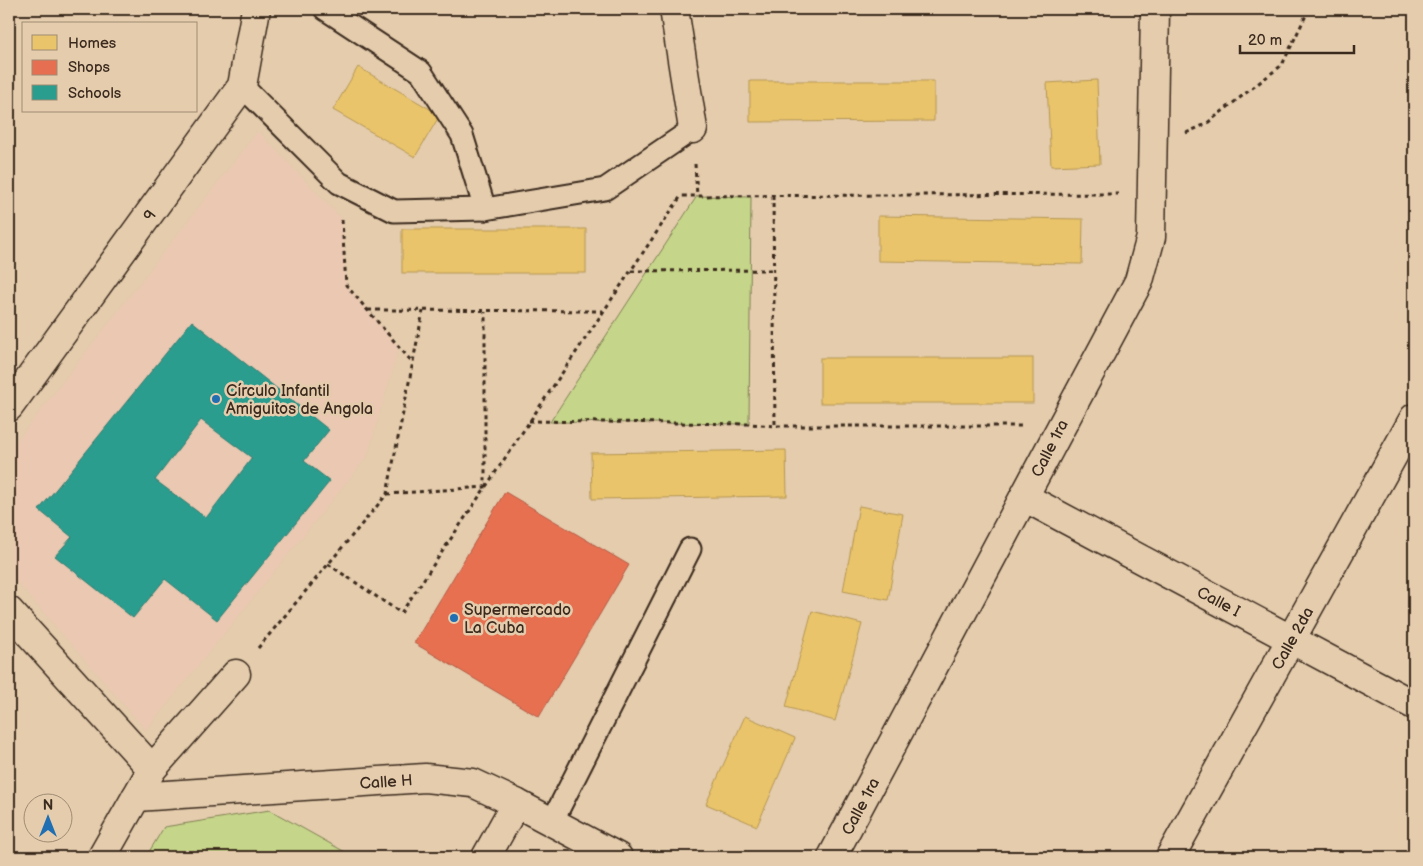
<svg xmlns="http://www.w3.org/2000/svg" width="1423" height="866" font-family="'Balsamiq Sans',sans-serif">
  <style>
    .built { fill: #eac8b1 }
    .green { fill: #c5d589; stroke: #808054 }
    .homes { fill: #e9c46a; stroke: #b59653 }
    .shops { fill: #e76f51; stroke: #b35a42 }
    .schools { fill: #2a9d8f; stroke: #2f7a6d; fill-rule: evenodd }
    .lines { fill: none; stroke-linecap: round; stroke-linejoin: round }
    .lane-casing { stroke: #3b2a1e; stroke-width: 25 }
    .street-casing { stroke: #3b2a1e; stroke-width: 31 }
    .path { stroke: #3b2a1e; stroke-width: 3; stroke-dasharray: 4 4; stroke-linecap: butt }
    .lane { stroke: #e4ccad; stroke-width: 21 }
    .street { stroke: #e4ccad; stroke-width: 28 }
    .poi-dot { fill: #1f6fb2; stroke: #e4ccad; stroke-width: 2 }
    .labels { text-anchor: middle; stroke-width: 5; stroke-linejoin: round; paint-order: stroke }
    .street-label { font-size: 16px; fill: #3b2a1e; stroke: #e4ccad }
    .poi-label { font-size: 16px; fill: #3b2a1e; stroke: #e4ccad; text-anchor: start }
  </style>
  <rect width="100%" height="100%" fill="#e4ccad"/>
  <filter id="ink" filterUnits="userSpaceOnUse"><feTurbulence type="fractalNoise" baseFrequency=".02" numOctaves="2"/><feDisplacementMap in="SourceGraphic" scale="10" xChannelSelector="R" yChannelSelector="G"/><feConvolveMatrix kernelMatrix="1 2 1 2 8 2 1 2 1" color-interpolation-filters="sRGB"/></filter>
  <g filter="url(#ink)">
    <polygon class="built" points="258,131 342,219 346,285 399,347 367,457 146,730 9,573 9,451"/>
    <g class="green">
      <polygon points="697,196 751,197 749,424 550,422"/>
      <polygon points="270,810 354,857 146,857 164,827"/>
    </g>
    <g class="homes">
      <polygon points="358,67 440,115 415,157 333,110"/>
      <polygon points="1097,80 1100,164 1051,166 1047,83"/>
      <polygon points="750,81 934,81 934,121 750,122"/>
      <polygon points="878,216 1083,219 1082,264 878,261"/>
      <rect x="402" y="229" width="184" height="44"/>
      <rect x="820" y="358" width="213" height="45"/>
      <polygon points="786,450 787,496 592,499 591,453"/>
      <polygon points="859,506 903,514 888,600 843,591"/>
      <polygon points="812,611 862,624 835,721 786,707"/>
      <polygon points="745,716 795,738 757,826 706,804"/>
    </g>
    <polygon class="shops" points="505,492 629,565 539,717 414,643"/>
    <path class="schools" d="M192 321 329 430 304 461 330 481 217 620 165 579 133 618 55 556 72 537 39 510ZM201 420 252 458 206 518 155 480Z"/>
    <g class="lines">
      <defs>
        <g id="lane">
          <polyline points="325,9 421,72 462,135 485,209"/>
          <polyline points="242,86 339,183 394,211 485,209 605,189 693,129"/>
          <polyline points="552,822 690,549"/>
        </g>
        <g id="street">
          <polyline points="674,9 693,129"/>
          <polyline points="9,407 242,86 256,9"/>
          <polyline points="1024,497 1414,705"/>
          <polyline points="9,611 152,769"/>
          <polyline points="136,797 425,778 473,783 516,803 618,857"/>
          <polyline points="102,857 152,769 236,674"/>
          <polyline points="486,857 516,803"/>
          <polyline points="832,857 1139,281 1151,237 1155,9"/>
          <polyline points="1170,857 1414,418"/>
        </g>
      </defs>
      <use href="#lane" class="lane-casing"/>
      <use href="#street" class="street-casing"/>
      <g class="path">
        <polyline points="1186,133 1206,124 1282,65 1309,9"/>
        <polyline points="695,164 697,196"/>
        <polyline points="773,196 775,426"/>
        <polyline points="342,220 346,285 412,362"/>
        <polyline points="631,271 774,270"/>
        <polyline points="368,310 603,311"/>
        <polyline points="529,421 749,424 775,426 1024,426"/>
        <polyline points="387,494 485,487 485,312"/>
        <polyline points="328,564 401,613 681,196 1118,194"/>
        <polyline points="258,648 387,494 423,311"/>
      </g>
      <use href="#lane" class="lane"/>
      <use href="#street" class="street"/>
    </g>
  </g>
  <g class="poi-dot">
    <circle cx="216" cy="399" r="5"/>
    <circle cx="454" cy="618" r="5"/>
  </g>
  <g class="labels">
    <g class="street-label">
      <text transform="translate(149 215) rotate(-54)" y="6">9</text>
      <text transform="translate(1049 448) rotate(-63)" y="6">Calle 1ra</text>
      <text transform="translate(1219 601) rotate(28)" y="6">Calle I</text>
      <text transform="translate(1292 638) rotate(-61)" y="6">Calle 2da</text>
      <text transform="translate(386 781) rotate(-4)" y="6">Calle H</text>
      <text transform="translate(860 806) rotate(-62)" y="6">Calle 1ra</text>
    </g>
    <g class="poi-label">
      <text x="226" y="396">Círculo Infantil<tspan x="226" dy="18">Amiguitos de Angola</tspan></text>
      <text x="464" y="615">Supermercado<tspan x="464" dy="18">La Cuba</tspan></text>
    </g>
  </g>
  <rect width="1423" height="866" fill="none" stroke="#e4ccad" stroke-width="30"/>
  <rect x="15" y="15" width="1393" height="836" fill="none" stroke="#3b2a1e" stroke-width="2" filter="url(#ink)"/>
  <rect x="22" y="22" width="175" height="90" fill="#e4ccad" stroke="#a08b74"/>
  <rect x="32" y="35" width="25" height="15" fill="#e9c46a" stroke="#a08b74"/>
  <text x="68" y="48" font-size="15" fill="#3b2a1e">Homes</text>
  <rect x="32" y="60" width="25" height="15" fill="#e76f51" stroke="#a08b74"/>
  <text x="68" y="72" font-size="15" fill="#3b2a1e">Shops</text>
  <rect x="32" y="85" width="25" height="15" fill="#2a9d8f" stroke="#a08b74"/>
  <text x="68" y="98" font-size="15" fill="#3b2a1e">Schools</text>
  <g transform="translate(48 818)"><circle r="24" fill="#e4ccad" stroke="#a08b74"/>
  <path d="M0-4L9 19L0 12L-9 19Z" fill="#1f6fb2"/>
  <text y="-8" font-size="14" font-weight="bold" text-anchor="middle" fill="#3b2a1e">N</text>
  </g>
  <path d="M1240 45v8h114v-8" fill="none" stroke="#3b2a1e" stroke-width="2.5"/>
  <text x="1248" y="45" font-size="15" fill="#3b2a1e" stroke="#e4ccad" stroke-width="4" paint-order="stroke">20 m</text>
</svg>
